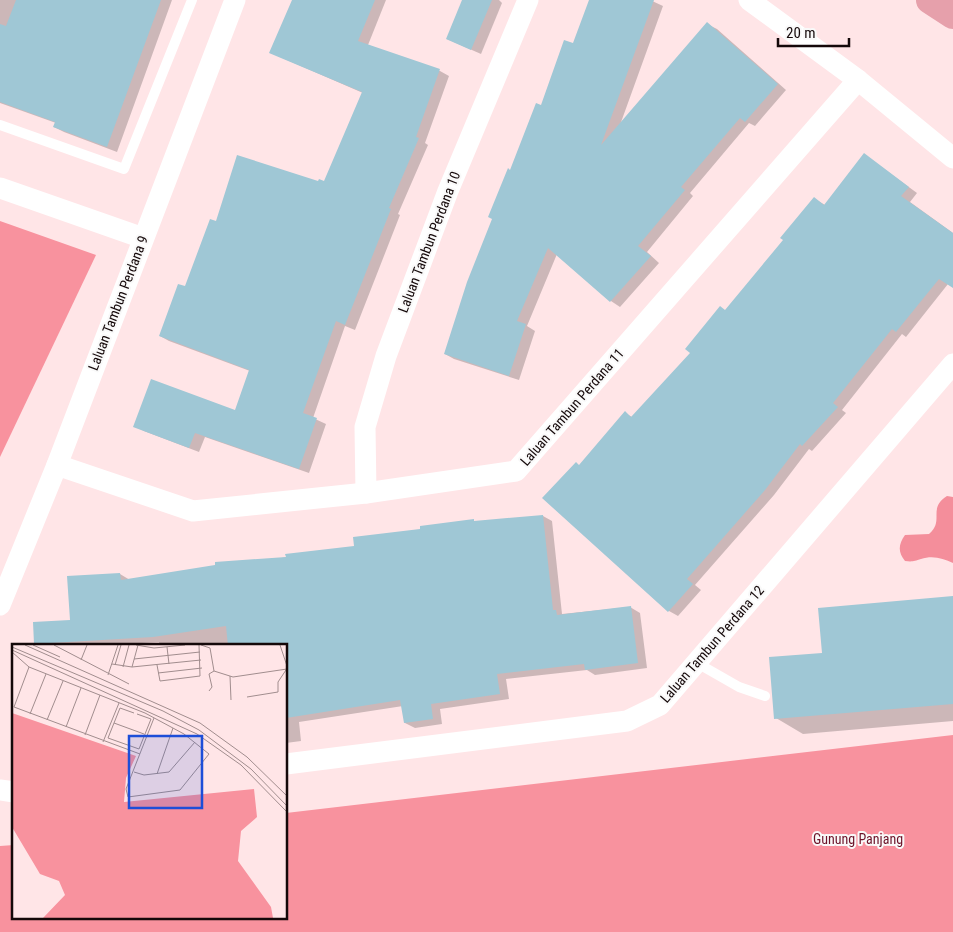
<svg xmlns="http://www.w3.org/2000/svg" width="953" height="932" font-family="'Roboto Condensed',sans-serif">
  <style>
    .forest { fill: #f8929e }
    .water { fill: #f48e9b }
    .shadow { fill: #0003 }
    .building { fill: #9fc7d5 }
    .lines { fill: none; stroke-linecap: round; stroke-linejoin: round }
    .lane { stroke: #fff; stroke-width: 10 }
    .street { stroke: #fff; stroke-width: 21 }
    .primary { stroke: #e6a0ab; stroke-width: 28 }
    .labels { text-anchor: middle; stroke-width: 4; stroke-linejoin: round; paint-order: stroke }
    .street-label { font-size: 14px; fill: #140809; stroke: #f9f9f9 }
    .park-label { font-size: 14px; fill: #6d1329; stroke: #f9f9f9 }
    .inset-road { fill: none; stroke: #a18d8e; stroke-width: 1 }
    .view { fill: #1d4ed8; fill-opacity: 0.15; stroke: #1d4ed8; stroke-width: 2.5 }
    .inset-edge { fill: none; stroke: #140809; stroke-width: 2.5 }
  </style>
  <rect width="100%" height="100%" fill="#ffe5e7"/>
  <g class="forest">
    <polygon points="0,221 96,255 0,457"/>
    <polygon points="953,735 953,932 0,932 0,846 14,845 14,918 286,918 286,813"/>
  </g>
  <path class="water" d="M947 496 953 497V563C943 558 932 555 921 559 914 561 913 562 905 561 898 552 898 545 905 535L929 534C945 520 927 509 947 496Z"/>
  <g class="shadow">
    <polygon points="0,0 172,0 117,152 64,132 54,127 56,123 0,103"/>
    <polygon points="293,0 386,0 368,45 440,71 449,76 425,143 428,145 398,214 400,215 355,330 345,326 313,418 326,424 309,473 205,437 199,452 144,431 135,426 236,412 250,371 169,341 160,336 186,288 217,222 319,183 325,183 363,93 271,53"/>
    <polygon points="463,0 499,0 502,3 481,54 447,39"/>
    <polygon points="590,0 650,0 663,6 620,125 707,24 717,29 786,90 755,126 749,123 690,193 693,196 647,252 659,263 620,307 611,301 557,254 527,326 535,331 519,380 454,359 445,354 511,171 541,107 574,45"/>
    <polygon points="865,155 917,193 910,202 953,233 953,287 948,284 906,337 902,334 842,410 846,413 812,451 809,449 774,495 695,585 701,590 678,616 669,611 580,466 625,413 632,417 692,353 785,240 815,199 825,205"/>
    <polygon points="543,516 552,521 562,614 630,607 640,613 647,668 595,675 587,670 506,679 509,699 440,709 442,724 415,728 405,723 403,706 299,722 301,741 286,743 286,646 159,646 159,642 92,646 40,646 35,643 72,621 69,577 120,574 130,580 356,547 422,530 474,521 477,522"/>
    <polygon points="953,598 953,721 803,734 776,718 824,654"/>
  </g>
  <g class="building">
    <polygon points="16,0 161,0 107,147 53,127 55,122 0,102 0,24 6,26"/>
    <polygon points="292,0 375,0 358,41 440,69 416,137 419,138 389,208 391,209 345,325 336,321 303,413 317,418 299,469 195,433 189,448 133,427 151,379 235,410 249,370 159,336 178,284 185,286 210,219 216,221 237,155 318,181 319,179 324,181 362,92 269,53"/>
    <polygon points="462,0 492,0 471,50 446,39"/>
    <polygon points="589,0 654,0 601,145 707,22 778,84 745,122 740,118 681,187 685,190 638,246 651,256 610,302 548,248 517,321 526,324 509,376 444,354 467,282 492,219 488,217 508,168 510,170 536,103 541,105 564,40 573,43"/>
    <polygon points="864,153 909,187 901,196 953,233 953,288 939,279 896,332 892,329 833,403 838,407 802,446 800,444 765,490 687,579 693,584 668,612 542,498 576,462 579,465 625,411 631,417 690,353 685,349 720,306 725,310 783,240 780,238 814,197 824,205"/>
    <polygon points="543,515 553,610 556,610 557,615 631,606 638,663 585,670 584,664 497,674 500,694 431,704 433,719 404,723 400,700 286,718 286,646 228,646 226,626 153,637 34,644 33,622 70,620 67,576 120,573 121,580 215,565 215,562 286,557 285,554 354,546 353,537 420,529 420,526 474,519 474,521"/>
    <polygon points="953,596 953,704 774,719 769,657 822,653 818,608"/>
  </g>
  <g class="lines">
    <g class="lane">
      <polyline points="0,125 124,169 192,0"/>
      <polyline points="697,663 739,687 765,696"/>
    </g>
    <g class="street">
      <polyline points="749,0 858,80 953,158"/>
      <polyline points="0,188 143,238"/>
      <polyline points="57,465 193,511 366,493 516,471 858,80"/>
      <polyline points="366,493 365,427 386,356 448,191 528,0"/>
      <polyline points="0,605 57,465 235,0"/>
      <polyline points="286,764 627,721 660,705 953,364"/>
      <polyline points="0,790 14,792"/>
    </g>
    <polyline class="primary" points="930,0 953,15"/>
  </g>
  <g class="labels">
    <g class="street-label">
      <text transform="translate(429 242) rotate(-69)" y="5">Laluan Tambun Perdana 10</text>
      <text transform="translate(118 303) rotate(-69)" y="5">Laluan Tambun Perdana 9</text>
      <text transform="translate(572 407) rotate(-49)" y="5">Laluan Tambun Perdana 11</text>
      <text transform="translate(712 644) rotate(-49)" y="5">Laluan Tambun Perdana 12</text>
    </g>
    <g class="park-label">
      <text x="858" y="844">Gunung Panjang</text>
    </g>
  </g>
  <g transform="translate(12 644)">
    <rect width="275" height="275" fill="#ffe5e7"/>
    <path d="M0 69 124 112 114 134 112 158 242 145 245 173 229 187 226 217 259 263 261 274H31L53 251 47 237 28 230 0 183Z" fill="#f8929e"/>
    <path class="inset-road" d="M13 1 188 79 235 113 275 152M21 1 48 13M42 1 117 40M124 1 142 4 173 1M189 1 198 4 202 27 221 33 275 25M268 1 275 22M0 3 151 67 187 86 239 125 275 162M155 3 157 20M0 6 185 90 229 121 275 168M0 8 17 23 133 69 172 90 197 110 168 146 116 153 114 145 142 74M122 15 188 8M69 16 75 1M100 20 120 23 189 16M103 21 109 1M145 21 148 37 188 32 187 1M17 23 2 63 128 110M111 23 117 1M120 23 126 1M146 29 190 24M96 31 106 1M218 32 219 56M197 47 200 43 197 30 202 27M235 53 266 48V38L274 26M122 69 108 64 96 94 127 105 139 75 125 70M18 70 34 30M35 76 51 37M102 79 132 90M54 83 69 44M73 91 88 51M91 98 107 59M122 128 132 131 157 128 183 98M145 130 161 84"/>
    <path class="view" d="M117 92H190V164H117Z"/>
    <rect width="275" height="275" class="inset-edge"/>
  </g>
  <path d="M778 38v8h71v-8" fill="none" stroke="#140809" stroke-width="2.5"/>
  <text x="786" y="38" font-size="15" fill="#140809" stroke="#f9f9f9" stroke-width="4" paint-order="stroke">20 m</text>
</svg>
